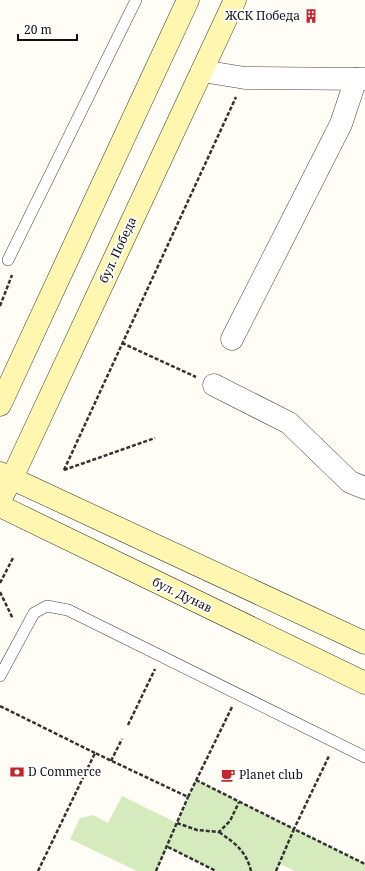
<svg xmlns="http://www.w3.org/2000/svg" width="365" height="871" font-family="'Noto Serif',serif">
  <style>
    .green { fill: #d5ebbd }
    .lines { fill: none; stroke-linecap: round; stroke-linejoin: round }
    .service-casing { stroke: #444; stroke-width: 12 }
    .minor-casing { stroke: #444; stroke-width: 23 }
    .secondary-casing { stroke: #333; stroke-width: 23 }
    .path { stroke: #333; stroke-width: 2.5; stroke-dasharray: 4 2; stroke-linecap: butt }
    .service { stroke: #fff; stroke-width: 11 }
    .minor { stroke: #fff; stroke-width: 22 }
    .secondary { stroke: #fff6b0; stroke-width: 22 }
    .labels { text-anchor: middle; stroke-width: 4; stroke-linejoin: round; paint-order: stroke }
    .poi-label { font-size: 12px; fill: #111; stroke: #fff; text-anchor: start }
    .street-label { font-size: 12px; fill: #111; stroke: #fff }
  </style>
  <rect width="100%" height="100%" fill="#fffdf5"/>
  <polygon class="green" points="196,780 365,864 365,871 295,871 280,864 276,871 216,871 168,847 156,871 137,871 70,839 80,818 93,815 108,823 122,796 177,823"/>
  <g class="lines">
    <defs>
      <g id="service">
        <polyline points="8,260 136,0"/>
        <polyline points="0,676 34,613 47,606 68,610 365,757"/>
      </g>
      <g id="minor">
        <polyline points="202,71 245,78 365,79"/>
        <polyline points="232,339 341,124 356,79"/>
        <polyline points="214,385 289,423 350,482 365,488"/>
      </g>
      <g id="secondary">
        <polyline points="0,405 188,0"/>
        <polyline points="0,473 365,643"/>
        <polyline points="0,500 12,478 235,0"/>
        <polyline points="0,506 365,683"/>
      </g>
    </defs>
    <use href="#service" class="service-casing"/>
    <use href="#minor" class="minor-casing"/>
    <use href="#secondary" class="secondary-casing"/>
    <g class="path">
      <polyline points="0,306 12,275"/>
      <polyline points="122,343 196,377"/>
      <polyline points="64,470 236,97"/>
      <polyline points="64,470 155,438"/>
      <polyline points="0,583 13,558"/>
      <polyline points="0,592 13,619"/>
      <polyline points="0,706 95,753"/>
      <polyline points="128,725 155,669"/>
      <polyline points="111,761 122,739"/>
      <polyline points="196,780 294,829 329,756"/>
      <polyline points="177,823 197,830 219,832 230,821 239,802"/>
      <path d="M219 832C236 844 246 851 251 871"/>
      <polyline points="168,847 216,871"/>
      <polyline points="38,871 95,753 188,797 232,707"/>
      <polyline points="156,871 188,797"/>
      <polyline points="276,871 294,829 365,864"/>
    </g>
    <use href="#service" class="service"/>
    <use href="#minor" class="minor"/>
    <use href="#secondary" class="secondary"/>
  </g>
  <defs>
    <symbol id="building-bare" viewBox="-9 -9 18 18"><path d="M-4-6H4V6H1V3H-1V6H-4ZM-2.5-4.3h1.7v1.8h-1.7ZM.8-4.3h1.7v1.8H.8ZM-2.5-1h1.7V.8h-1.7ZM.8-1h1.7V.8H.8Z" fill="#c4262e" stroke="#fff" stroke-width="2.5" paint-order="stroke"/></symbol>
    <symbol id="bank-bare" viewBox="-9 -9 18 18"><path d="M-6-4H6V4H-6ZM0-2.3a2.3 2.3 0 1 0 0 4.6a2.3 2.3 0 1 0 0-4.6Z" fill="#c4262e" stroke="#fff" stroke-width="2.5" paint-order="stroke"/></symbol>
    <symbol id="cafe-bare" viewBox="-9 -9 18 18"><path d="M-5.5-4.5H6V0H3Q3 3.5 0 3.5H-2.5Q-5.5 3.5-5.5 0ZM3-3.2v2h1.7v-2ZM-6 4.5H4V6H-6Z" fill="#c4262e" stroke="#fff" stroke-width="2.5" paint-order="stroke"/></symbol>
  </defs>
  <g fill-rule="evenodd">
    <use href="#building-bare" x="301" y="6" width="20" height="20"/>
    <use href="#bank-bare" x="7" y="762" width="20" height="20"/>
    <use href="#cafe-bare" x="218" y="765" width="20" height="20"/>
  </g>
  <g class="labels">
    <g class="poi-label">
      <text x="300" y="20" text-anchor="end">ЖСК Победа</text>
      <text x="28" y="776">D Commerce</text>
      <text x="239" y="779">Planet club</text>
    </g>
    <g class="street-label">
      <text transform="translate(118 250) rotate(-65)" y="4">бул. Победа</text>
      <text transform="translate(182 595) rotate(26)" y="4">бул. Дунав</text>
    </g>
  </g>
  <path d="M18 34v6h59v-6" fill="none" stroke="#111111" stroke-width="2"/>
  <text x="24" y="34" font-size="12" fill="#111111" stroke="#ffffff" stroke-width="3" paint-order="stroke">20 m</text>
</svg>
